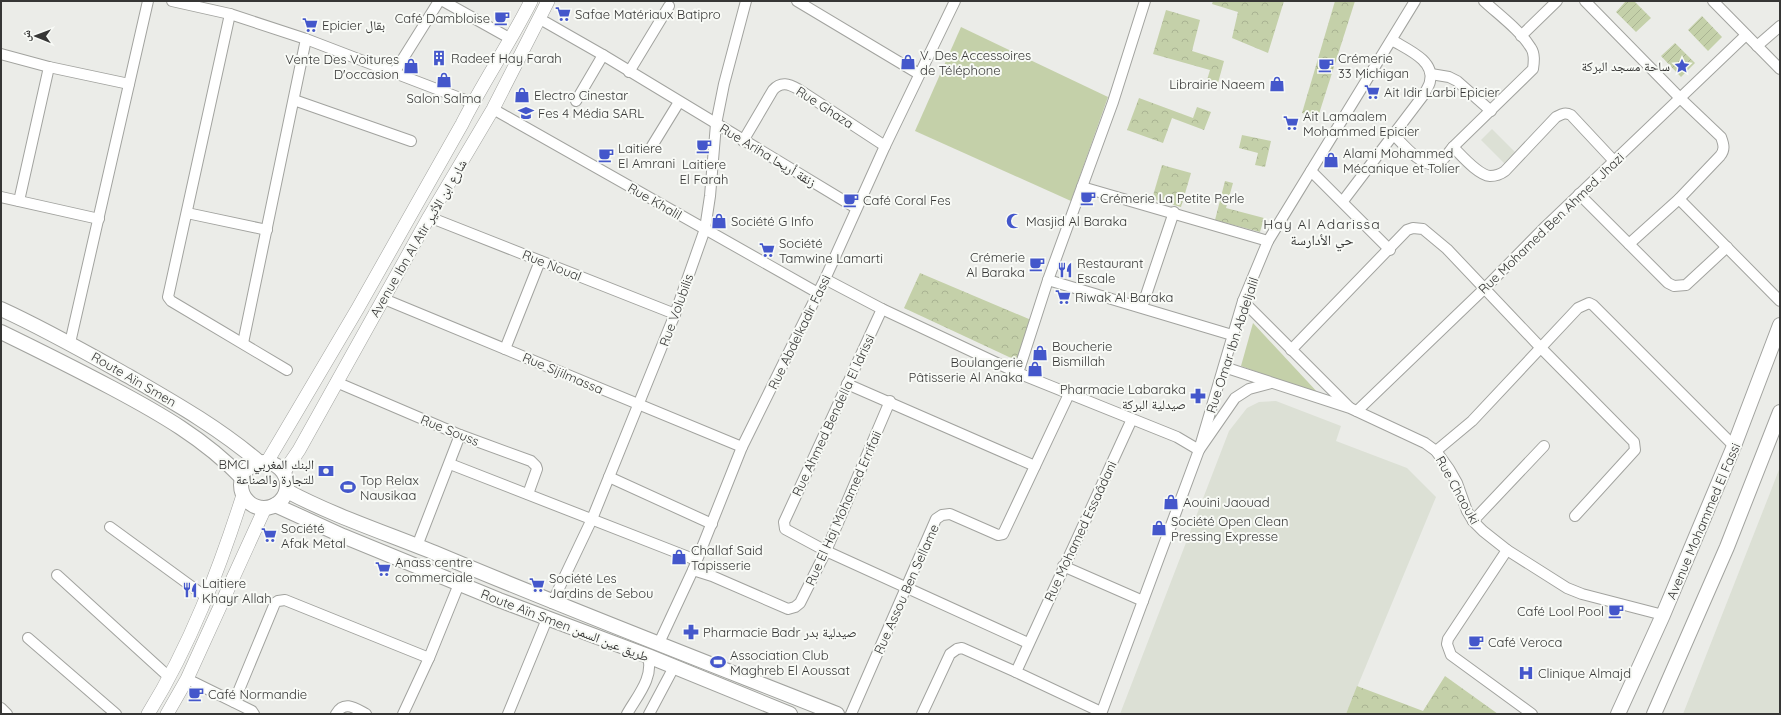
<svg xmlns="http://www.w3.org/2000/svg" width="1781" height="715" font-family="Quicksand,'Noto Naskh Arabic',sans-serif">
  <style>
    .built { fill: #dce0d5 }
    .grass { fill: #c4d0a9 }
    .park { fill: url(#park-crowns) }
    .garden { fill: url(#garden-furrows) }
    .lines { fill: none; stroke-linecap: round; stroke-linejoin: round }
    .minor-casing { stroke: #a2a39f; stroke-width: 12 }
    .tertiary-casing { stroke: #a2a39f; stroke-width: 14 }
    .secondary-casing { stroke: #a2a39f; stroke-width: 16 }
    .minor { stroke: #fff; stroke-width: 10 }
    .tertiary { stroke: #fff; stroke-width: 13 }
    .secondary { stroke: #fff; stroke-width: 14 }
    .labels { text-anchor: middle; stroke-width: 4; stroke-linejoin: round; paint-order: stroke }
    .poi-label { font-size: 13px; fill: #363635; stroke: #f8faf6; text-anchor: start }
    .street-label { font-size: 13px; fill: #363635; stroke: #f8faf6 }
    .neighbourhood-label { font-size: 14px; letter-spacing: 1px; fill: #363635; stroke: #f8faf6 }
  </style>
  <defs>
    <pattern id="park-crowns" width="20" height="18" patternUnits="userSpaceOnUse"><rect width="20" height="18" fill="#c4d0a9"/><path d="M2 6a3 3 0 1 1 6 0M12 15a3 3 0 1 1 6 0" fill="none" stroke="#a9b392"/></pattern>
    <pattern id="garden-furrows" width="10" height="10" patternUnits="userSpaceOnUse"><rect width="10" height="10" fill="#c4d0a9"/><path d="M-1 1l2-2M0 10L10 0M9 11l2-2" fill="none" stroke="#a9b392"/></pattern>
  </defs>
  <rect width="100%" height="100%" fill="#ebece8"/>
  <g class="built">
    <polygon points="1492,129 1517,154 1506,165 1481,140"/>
    <polygon points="1276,401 1341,426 1336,441 1407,468 1436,497 1346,714 1120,714 1229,431 1247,408 1259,402"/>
    <polygon points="1780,467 1780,714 1683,714 1770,493"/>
  </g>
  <g class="grass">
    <polygon points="961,27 1108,97 1071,201 915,131"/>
    <polygon points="1253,323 1320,395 1241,366"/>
  </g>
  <g class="park">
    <polygon points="1213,1 1284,1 1268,53 1232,38 1238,12 1212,4"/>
    <polygon points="1335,1 1355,1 1318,117 1302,113"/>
    <polygon points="1166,10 1200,20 1192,51 1224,61 1218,83 1207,80 1210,70 1153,54"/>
    <polygon points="1139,98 1193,118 1197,107 1211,112 1204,130 1172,118 1163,143 1127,130"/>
    <polygon points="1242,135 1271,141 1265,167 1255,165 1258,153 1239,148"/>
    <polygon points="1162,165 1191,173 1181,207 1152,199"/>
    <polygon points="1225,181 1233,183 1226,208 1264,218 1260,232 1215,220"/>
    <polygon points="920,273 1036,322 1021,358 1016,359 1009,357 904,308"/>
    <polygon points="1445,676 1498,714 1346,714 1357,686 1423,711"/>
  </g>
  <g class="garden">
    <polygon points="1626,1 1634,1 1651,18 1636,32 1616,12"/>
    <polygon points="1702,16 1722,37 1708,51 1688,30"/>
    <polygon points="1675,43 1695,63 1681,77 1661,56"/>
  </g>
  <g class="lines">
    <defs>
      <g id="minor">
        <polyline points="172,1 230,14 306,39 473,103"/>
        <polyline points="443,1 511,39"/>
        <polyline points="797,1 919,74"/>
        <path d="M1585 1 1680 98 1721 137C1724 145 1725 150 1720 156L1679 199 1629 244"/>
        <polyline points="1713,1 1780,69"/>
        <polyline points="230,14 168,297 171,301 287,370"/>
        <polyline points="540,19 603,55 856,208"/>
        <polyline points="1521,36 1557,1"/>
        <polyline points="1757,46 1780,26"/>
        <polyline points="1,54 49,67 129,84"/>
        <polyline points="629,72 669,6"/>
        <polyline points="394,73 439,1"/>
        <polyline points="1431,74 1449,77 1457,81 1491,111"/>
        <polyline points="294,100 411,141"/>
        <polyline points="576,101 603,55"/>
        <polyline points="493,109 818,293"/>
        <path d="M1393 134C1402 143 1422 168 1435 164 1443 162 1448 153 1453 147L1533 69C1534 62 1535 54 1531 48 1520 30 1499 15 1484 1"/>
        <path d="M743 141 773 90C781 81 789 84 798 89L885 146"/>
        <polyline points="652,146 679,102"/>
        <path d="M1453 147C1462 156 1478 175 1490 176 1496 176 1501 174 1505 171L1556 117C1562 114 1565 112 1571 115L1614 161"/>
        <polyline points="1311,171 1390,250"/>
        <polyline points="1082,187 1268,241"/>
        <polyline points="1579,194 1668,283 1674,286 1686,285 1727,247"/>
        <polyline points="1,197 99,219"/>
        <polyline points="1679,199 1780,301"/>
        <polyline points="19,201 49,67"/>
        <path d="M1343 201 1425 93C1426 89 1430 85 1430 81 1435 60 1406 49 1392 40"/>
        <polyline points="187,213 267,230"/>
        <polyline points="429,217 675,314"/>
        <polyline points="825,279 882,309 1018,373 1177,437 1199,450 1235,398 1249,389 1271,383"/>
        <polyline points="1048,280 1232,335"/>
        <polyline points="384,299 742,447"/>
        <polyline points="1243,301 1349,407"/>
        <polyline points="1142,307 1174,212"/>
        <polyline points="882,309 784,522 785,529 826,551 1028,643"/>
        <polyline points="70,343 148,1"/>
        <polyline points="243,343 306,39"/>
        <polyline points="505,349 540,261"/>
        <polyline points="1291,350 1407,230 1413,228 1423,229 1447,249 1541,348 1634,442 1635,450 1575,516"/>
        <polyline points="1224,367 1350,408 1425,443 1436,451 1449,469 1457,483 1467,511 1473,521 1483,531 1507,550 1567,588 1582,594 1663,615"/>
        <polyline points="1018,373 1048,280 1113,102 1145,1"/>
        <polyline points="336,382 460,435 531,461 536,466 537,469 528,494"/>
        <polyline points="847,384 1035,466"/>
        <polyline points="1357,411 1485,288 1546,226 1746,35"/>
        <polyline points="1436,451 1472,421 1578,308 1589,303 1593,305 1734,446"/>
        <polyline points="450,464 696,560"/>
        <polyline points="609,477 712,524"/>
        <polyline points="1473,521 1544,446"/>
        <polyline points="110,527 206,597"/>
        <polyline points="417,546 460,435"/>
        <polyline points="1507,550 1448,639 1447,644 1451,655 1532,714"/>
        <polyline points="1063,566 1143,601"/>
        <polyline points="693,570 712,576 788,609 795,607 800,603 826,551 890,401"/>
        <polyline points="57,575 169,677"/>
        <polyline points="552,603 592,519 675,314 705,229 710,196 716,124 724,84 746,1"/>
        <polyline points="28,638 116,714"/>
        <polyline points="659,643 693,570 742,447 825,279 885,146 955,1"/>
        <polyline points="187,679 252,711 254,714"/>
        <polyline points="234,702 275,603 278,601 285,600 429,658"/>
        <polyline points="1,708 7,714"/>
        <polyline points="1101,712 1016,672 1132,419"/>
        <path d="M336 714C344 700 355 708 366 714"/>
        <polyline points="403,714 429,658 459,584"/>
        <polyline points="508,714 547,619"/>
        <path d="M627 714C637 696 654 678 648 656"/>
        <polyline points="649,714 674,667"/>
        <polyline points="851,714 936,519 942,515 950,514 998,535 1003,534 1069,394"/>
        <polyline points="922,714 950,654 957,649 962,648 1016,672"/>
        <polyline points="1101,714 1199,450 1243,301 1268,241 1415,1"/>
      </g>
      <g id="tertiary">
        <path d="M267 462 358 308 462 124C483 82 510 43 531 1"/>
        <polyline points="284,472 299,450 429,217 493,109 548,1"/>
        <path d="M148 714C190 646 219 570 243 495"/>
        <polyline points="167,714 187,679 265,508"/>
      </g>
      <g id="secondary">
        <path d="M1 309C45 329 87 353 130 377 175 403 219 428 259 462"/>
        <path d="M1 332C38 350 76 369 112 388 159 413 205 439 242 478"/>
        <circle cx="264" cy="485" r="23"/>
        <path d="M287 491C334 516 386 533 435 553 568 609 703 661 837 714"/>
        <polyline points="275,505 343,536 499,600 648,656 790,714"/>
        <polyline points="1618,714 1663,615 1734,446 1780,325"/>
        <polyline points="1654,714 1727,547 1780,412"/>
      </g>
    </defs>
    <use href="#minor" class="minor-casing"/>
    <use href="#tertiary" class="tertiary-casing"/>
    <use href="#secondary" class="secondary-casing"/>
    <use href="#minor" class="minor"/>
    <use href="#tertiary" class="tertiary"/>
    <use href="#secondary" class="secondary"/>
  </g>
  <defs>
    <symbol id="supermarket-bare" viewBox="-9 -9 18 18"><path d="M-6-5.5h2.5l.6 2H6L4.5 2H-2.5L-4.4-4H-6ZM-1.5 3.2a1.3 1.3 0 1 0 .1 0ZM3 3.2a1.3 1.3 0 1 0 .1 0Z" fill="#4457cb" stroke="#f8faf6" stroke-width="2.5" paint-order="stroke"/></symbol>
    <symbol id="cafe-bare" viewBox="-9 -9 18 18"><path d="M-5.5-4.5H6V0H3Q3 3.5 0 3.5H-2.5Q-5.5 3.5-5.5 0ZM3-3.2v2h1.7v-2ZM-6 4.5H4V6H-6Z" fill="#4457cb" stroke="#f8faf6" stroke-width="2.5" paint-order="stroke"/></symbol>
    <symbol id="building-bare" viewBox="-9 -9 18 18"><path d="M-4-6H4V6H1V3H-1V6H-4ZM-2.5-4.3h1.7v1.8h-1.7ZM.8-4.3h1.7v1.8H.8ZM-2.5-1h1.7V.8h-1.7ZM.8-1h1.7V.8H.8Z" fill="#4457cb" stroke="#f8faf6" stroke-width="2.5" paint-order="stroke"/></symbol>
    <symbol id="shop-bare" viewBox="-9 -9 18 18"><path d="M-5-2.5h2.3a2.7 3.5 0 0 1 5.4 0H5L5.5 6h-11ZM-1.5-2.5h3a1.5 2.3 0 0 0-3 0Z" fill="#4457cb" stroke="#f8faf6" stroke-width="2.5" paint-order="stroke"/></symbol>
    <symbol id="sight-bare" viewBox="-9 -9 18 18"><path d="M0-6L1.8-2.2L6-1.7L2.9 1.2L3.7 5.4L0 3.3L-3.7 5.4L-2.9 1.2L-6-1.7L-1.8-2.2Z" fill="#4457cb" stroke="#f8faf6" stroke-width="2.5" paint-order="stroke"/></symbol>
    <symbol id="school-bare" viewBox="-9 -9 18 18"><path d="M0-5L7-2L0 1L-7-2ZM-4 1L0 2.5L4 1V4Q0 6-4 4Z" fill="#4457cb" stroke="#f8faf6" stroke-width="2.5" paint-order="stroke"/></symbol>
    <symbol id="mosque-bare" viewBox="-9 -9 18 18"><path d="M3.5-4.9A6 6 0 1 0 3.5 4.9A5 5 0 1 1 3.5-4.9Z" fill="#4457cb" stroke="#f8faf6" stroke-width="2.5" paint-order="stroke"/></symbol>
    <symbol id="restaurant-bare" viewBox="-9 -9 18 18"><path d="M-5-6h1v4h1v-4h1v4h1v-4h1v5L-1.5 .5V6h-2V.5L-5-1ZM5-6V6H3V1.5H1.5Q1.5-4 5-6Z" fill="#4457cb" stroke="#f8faf6" stroke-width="2.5" paint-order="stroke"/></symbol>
    <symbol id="pharmacy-bare" viewBox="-9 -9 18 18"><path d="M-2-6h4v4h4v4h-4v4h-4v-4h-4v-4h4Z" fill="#4457cb" stroke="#f8faf6" stroke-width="2.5" paint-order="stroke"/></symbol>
    <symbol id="bank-bare" viewBox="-9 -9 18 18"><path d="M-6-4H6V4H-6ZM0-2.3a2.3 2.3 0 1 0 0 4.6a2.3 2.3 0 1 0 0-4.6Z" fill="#4457cb" stroke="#f8faf6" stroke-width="2.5" paint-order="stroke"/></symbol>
    <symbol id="stadium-bare" viewBox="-9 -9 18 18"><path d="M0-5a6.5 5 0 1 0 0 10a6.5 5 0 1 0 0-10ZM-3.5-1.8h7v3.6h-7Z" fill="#4457cb" stroke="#f8faf6" stroke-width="2.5" paint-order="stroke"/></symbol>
    <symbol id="hospital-bare" viewBox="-9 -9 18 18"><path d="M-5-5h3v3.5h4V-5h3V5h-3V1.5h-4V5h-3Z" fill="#4457cb" stroke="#f8faf6" stroke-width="2.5" paint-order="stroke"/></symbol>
  </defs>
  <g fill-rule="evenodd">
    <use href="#supermarket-bare" x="552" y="3" width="22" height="22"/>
    <use href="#cafe-bare" x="491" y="7" width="22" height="22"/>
    <use href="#supermarket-bare" x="299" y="14" width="22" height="22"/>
    <use href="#building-bare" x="428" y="47" width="22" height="22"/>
    <use href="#shop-bare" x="897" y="51" width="22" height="22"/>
    <use href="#cafe-bare" x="1315" y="54" width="22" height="22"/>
    <use href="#shop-bare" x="400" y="55" width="22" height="22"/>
    <use href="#sight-bare" x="1671" y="55" width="22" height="22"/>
    <use href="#shop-bare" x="433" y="69" width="22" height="22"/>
    <use href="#shop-bare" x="1266" y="73" width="22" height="22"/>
    <use href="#supermarket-bare" x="1361" y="81" width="22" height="22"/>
    <use href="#shop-bare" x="511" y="84" width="22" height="22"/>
    <use href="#school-bare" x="515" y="102" width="22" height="22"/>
    <use href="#supermarket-bare" x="1280" y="112" width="22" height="22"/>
    <use href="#cafe-bare" x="693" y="135" width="22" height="22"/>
    <use href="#cafe-bare" x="595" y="144" width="22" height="22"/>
    <use href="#shop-bare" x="1320" y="149" width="22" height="22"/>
    <use href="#cafe-bare" x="1077" y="187" width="22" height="22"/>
    <use href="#cafe-bare" x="840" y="189" width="22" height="22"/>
    <use href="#shop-bare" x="708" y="210" width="22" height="22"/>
    <use href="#mosque-bare" x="1003" y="210" width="22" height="22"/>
    <use href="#supermarket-bare" x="756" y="239" width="22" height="22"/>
    <use href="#cafe-bare" x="1026" y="253" width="22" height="22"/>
    <use href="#restaurant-bare" x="1054" y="259" width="22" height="22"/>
    <use href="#supermarket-bare" x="1052" y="286" width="22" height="22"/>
    <use href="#shop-bare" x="1029" y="342" width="22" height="22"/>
    <use href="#shop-bare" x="1024" y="358" width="22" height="22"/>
    <use href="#pharmacy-bare" x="1187" y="385" width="22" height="22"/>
    <use href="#bank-bare" x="315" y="460" width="22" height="22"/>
    <use href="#stadium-bare" x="337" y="476" width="22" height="22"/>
    <use href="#shop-bare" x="1160" y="491" width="22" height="22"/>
    <use href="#shop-bare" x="1148" y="517" width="22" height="22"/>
    <use href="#supermarket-bare" x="258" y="524" width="22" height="22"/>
    <use href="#shop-bare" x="668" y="546" width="22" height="22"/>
    <use href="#supermarket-bare" x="372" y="558" width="22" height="22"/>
    <use href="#supermarket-bare" x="526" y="574" width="22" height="22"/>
    <use href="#restaurant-bare" x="179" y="579" width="22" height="22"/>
    <use href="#cafe-bare" x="1605" y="600" width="22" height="22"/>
    <use href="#pharmacy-bare" x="680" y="621" width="22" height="22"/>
    <use href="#cafe-bare" x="1465" y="631" width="22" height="22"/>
    <use href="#stadium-bare" x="707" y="651" width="22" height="22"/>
    <use href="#hospital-bare" x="1515" y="662" width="22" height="22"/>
    <use href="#cafe-bare" x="185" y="683" width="22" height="22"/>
  </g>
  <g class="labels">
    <g class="poi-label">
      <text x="575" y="19">Safae Matériaux Batipro</text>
      <text x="490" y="23" text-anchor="end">Café Dambloise</text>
      <text x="322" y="30">Epicier بقال</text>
      <text x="920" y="60">V. Des Accessoires<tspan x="920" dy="15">de Téléphone</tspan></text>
      <text x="451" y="63">Radeef Hay Farah</text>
      <text x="1338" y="63">Crémerie<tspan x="1338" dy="15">33 Michigan</tspan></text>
      <text x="399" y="64" text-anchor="end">Vente Des Voitures<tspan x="399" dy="15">D'occasion</tspan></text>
      <text x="1670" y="71" text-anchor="end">ساحة مسجد البركة</text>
      <text x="1265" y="89" text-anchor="end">Librairie Naeem</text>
      <text x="1384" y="97">Ait Idir Larbi Epicier</text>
      <text x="534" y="100">Electro Cinestar</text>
      <text x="444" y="103" text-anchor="middle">Salon Salma</text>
      <text x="538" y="118">Fes 4 Média SARL</text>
      <text x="1303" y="121">Ait Lamaalem<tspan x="1303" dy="15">Mohammed Epicier</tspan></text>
      <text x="618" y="153">Laitiere<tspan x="618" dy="15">El Amrani</tspan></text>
      <text x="1343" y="158">Alami Mohammed<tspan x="1343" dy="15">Mécanique et Tolier</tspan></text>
      <text x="704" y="169" text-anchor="middle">Laitiere<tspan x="704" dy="15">El Farah</tspan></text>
      <text x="1100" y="203">Crémerie La Petite Perle</text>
      <text x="863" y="205">Café Coral Fes</text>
      <text x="731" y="226">Société G Info</text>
      <text x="1026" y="226">Masjid Al Baraka</text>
      <text x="779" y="248">Société<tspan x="779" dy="15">Tamwine Lamarti</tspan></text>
      <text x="1025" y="262" text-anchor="end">Crémerie<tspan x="1025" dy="15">Al Baraka</tspan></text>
      <text x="1077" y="268">Restaurant<tspan x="1077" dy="15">Escale</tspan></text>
      <text x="1075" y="302">Riwak Al Baraka</text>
      <text x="1052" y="351">Boucherie<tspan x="1052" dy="15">Bismillah</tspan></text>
      <text x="1023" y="367" text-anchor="end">Boulangerie<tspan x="1023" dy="15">Pâtisserie Al Anaka</tspan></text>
      <text x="1186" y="394" text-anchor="end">Pharmacie Labaraka<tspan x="1186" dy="15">صيدلية البركة</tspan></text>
      <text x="314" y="469" text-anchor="end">BMCI البنك المغربي<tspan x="314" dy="15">للتجارة والصناعة</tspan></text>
      <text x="360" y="485">Top Relax<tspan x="360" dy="15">Nausikaa</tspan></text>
      <text x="1183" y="507">Aouini Jaouad</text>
      <text x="1171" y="526">Société Open Clean<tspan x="1171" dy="15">Pressing Expresse</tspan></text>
      <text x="281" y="533">Société<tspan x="281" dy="15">Afak Metal</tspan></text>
      <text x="691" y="555">Challaf Said<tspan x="691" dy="15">Tapisserie</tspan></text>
      <text x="395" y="567">Anass centre<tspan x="395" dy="15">commerciale</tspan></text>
      <text x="549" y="583">Société Les<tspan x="549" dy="15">Jardins de Sebou</tspan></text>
      <text x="202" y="588">Laitiere<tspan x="202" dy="15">Khayr Allah</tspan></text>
      <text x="1604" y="616" text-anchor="end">Café Lool Pool</text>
      <text x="703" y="637">Pharmacie Badr صيدلية بدر</text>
      <text x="1488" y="647">Café Veroca</text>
      <text x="730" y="660">Association Club<tspan x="730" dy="15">Maghreb El Aoussat</tspan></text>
      <text x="1538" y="678">Clinique Almajd</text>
      <text x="208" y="699">Café Normandie</text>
    </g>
    <g class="street-label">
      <text transform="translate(825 107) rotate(33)" y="5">Rue Ghaza</text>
      <text transform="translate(768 155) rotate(31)" y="5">Rue Ariha زنقة أريحا</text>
      <text transform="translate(655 201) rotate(30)" y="5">Rue Khalil</text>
      <text transform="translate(1551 223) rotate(-44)" y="5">Rue Mohamed Ben Ahmed Jhazi</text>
      <text transform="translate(418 238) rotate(-60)" y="5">Avenue Ibn Al Atir شارع ابن الأثير</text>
      <text transform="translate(552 265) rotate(22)" y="5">Rue Noual</text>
      <text transform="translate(676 310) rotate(-70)" y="5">Rue Volubilis</text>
      <text transform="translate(799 332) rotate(-64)" y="5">Rue Abdelkadir Fassi</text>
      <text transform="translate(1232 345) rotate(-72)" y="5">Rue Omar Ibn Abdeljalil</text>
      <text transform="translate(563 373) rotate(23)" y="5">Rue Sijilmassa</text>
      <text transform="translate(134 379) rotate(30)" y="5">Route Aïn Smen</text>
      <text transform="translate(833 415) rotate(-65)" y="5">Rue Ahmed Bendella El Idrissi</text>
      <text transform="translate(450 430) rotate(22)" y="5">Rue Souss</text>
      <text transform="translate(1458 490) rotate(61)" y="5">Rue Chaouki</text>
      <text transform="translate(843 508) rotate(-66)" y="5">Rue El Haj Mohamed Errifaii</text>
      <text transform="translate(1703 521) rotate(-67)" y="5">Avenue Mohammed El Fassi</text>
      <text transform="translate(1080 531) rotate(-65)" y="5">Rue Mohamed Essaâdani</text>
      <text transform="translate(906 589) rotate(-66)" y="5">Rue Assou Ben Sellame</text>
      <text transform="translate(565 625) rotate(21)" y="5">Route Aïn Smen طريق عين السمن</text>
    </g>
    <g class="neighbourhood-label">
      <text x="1322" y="229">Hay Al Adarissa<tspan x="1322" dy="16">حي الأدارسة</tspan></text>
    </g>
  </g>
  <rect width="1781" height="715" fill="none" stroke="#363635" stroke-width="4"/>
  <g transform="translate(36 36) rotate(271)" stroke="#f8faf6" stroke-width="3" paint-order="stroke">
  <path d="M0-3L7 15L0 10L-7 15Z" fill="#363635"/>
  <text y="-6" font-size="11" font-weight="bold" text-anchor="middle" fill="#363635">ش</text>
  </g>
</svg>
